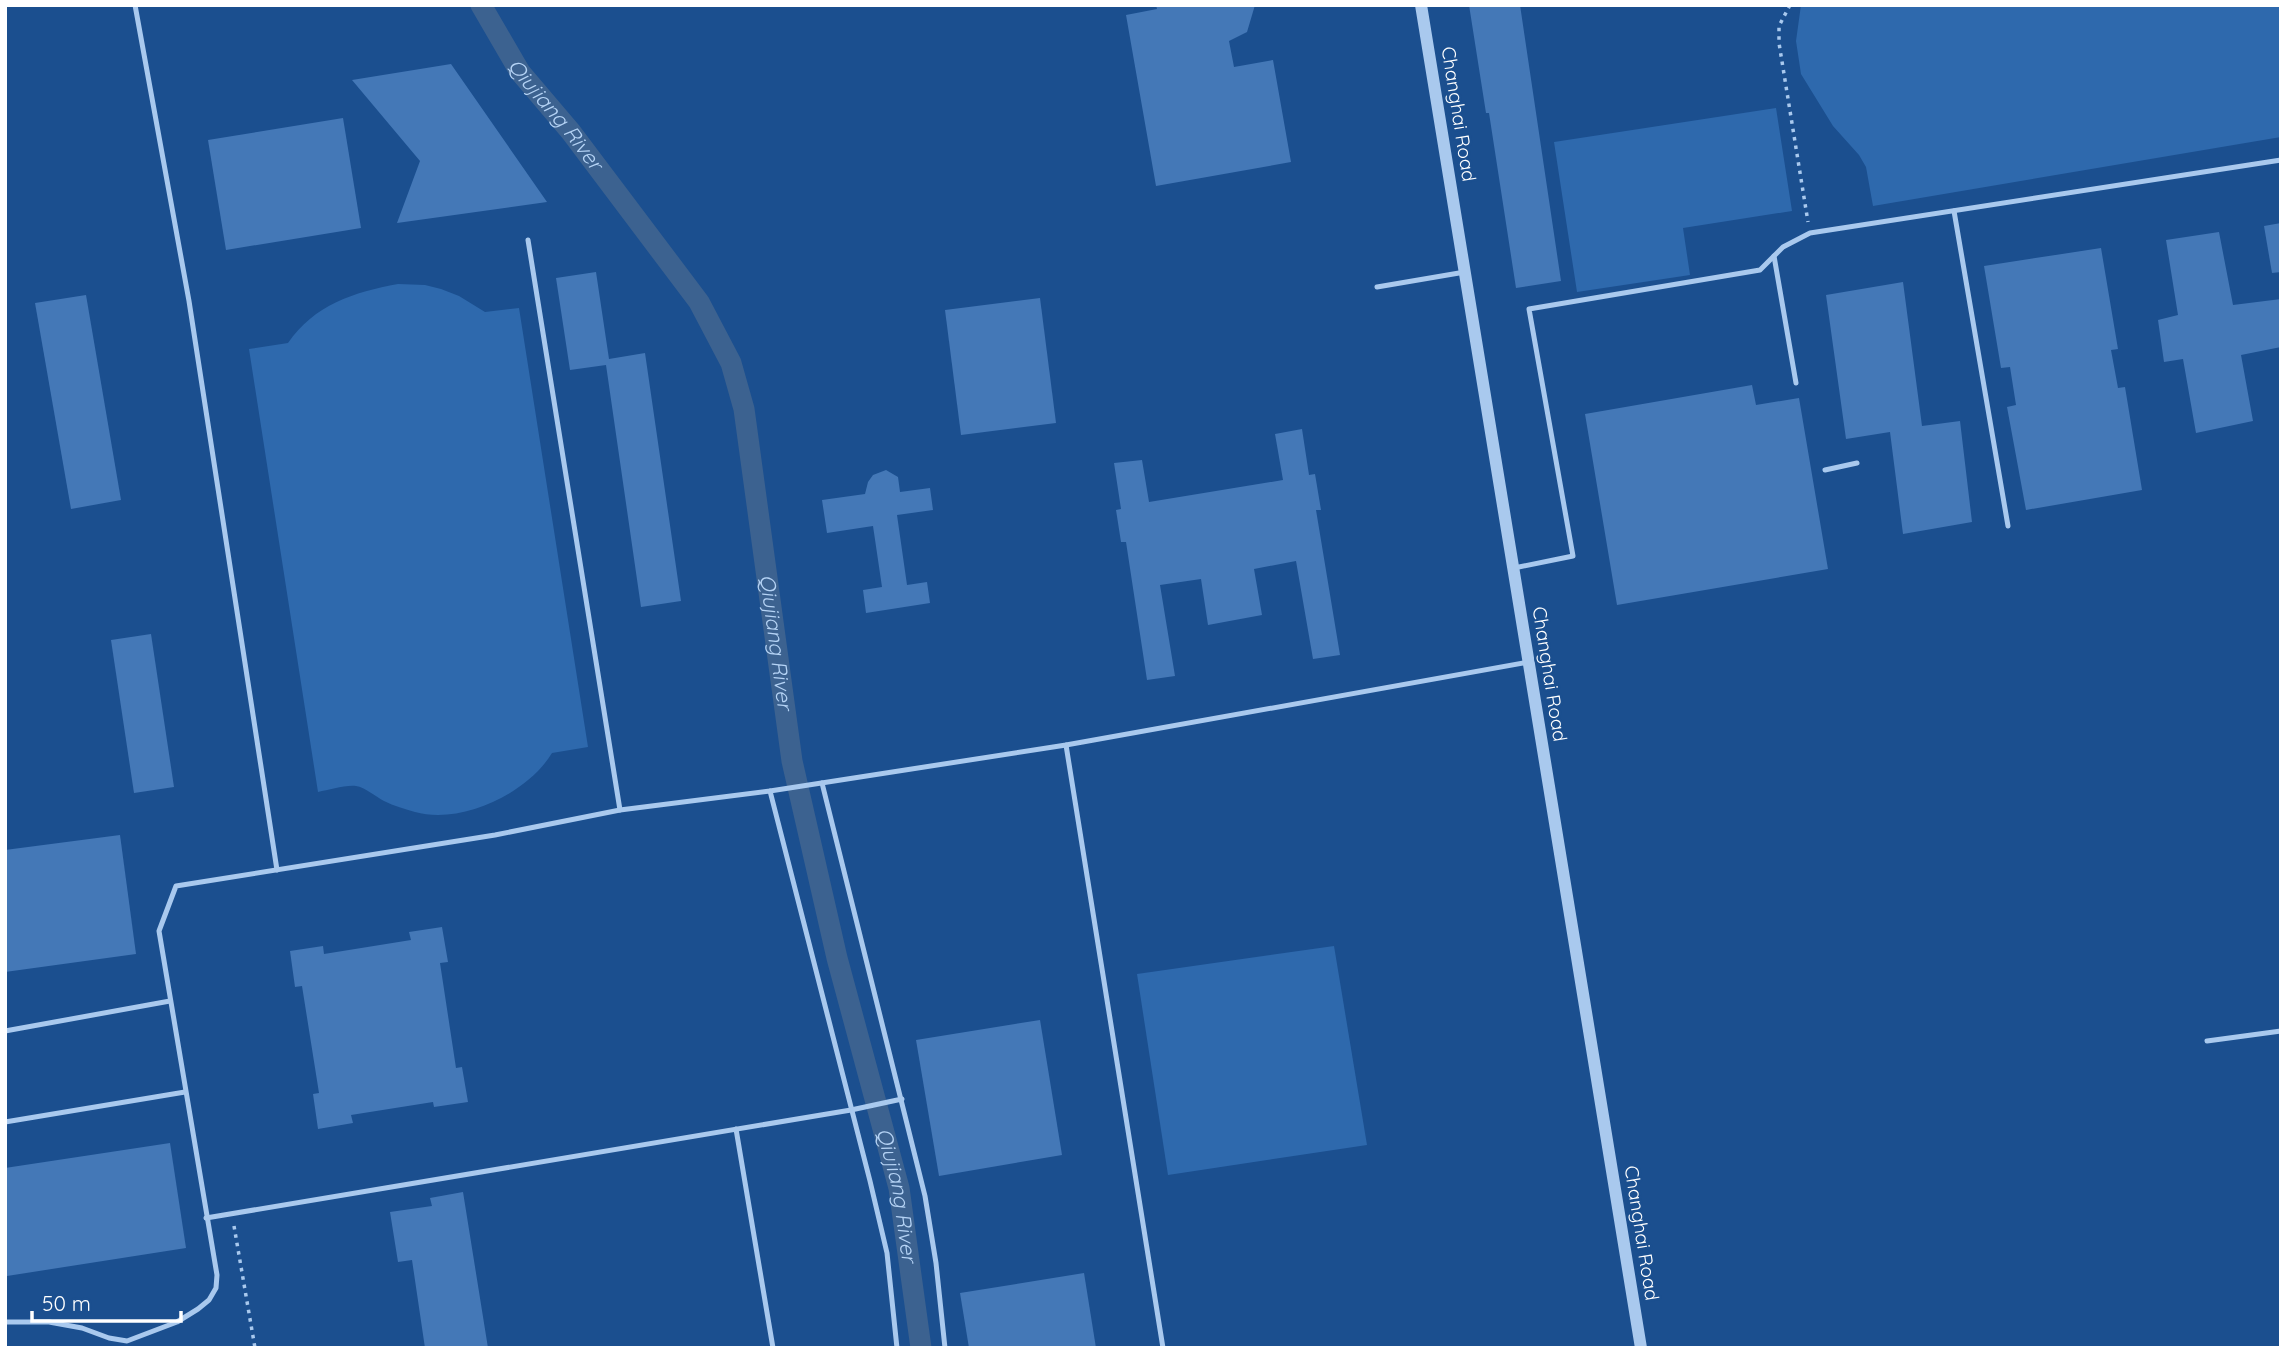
<svg xmlns="http://www.w3.org/2000/svg" width="2286" height="1353" font-family="Quicksand,sans-serif">
  <style>
    .green { fill: #2e69ad }
    .lines { fill: none; stroke-linecap: round; stroke-linejoin: round }
    .canal { stroke: #3c6290; stroke-width: 21 }
    .building { fill: #4478b7 }
    .path { stroke: #a9c9ee; stroke-width: 3.5; stroke-dasharray: 3.5 5; stroke-linecap: butt }
    .service { stroke: #a9c9ee; stroke-width: 5 }
    .tertiary { stroke: #a9c9ee; stroke-width: 12 }
    .labels { text-anchor: middle; stroke-width: 5; stroke-linejoin: round; paint-order: stroke }
    .street-label { font-size: 19px; fill: #fff; stroke: #1b4f8f }
    .water-label { font-size: 21px; font-style: italic; fill: #b5d3f5; stroke: #1b4f8f }
  </style>
  <rect width="100%" height="100%" fill="#1b4f8f"/>
  <g class="green">
    <polygon points="1801,5 2281,5 2281,137 1873,206 1866,167 1859,155 1833,126 1801,74 1796,41"/>
    <polygon points="1776,108 1792,211 1683,228 1690,275 1577,292 1554,142"/>
    <path d="M398 284 425 285 441 289 459 296 485 312 519 308 588 747 552 753C528 793 462 825 415 812 405 809 394 806 384 801 376 797 365 787 356 786 344 785 329 790 318 792L249 349 288 343C314 305 354 292 398 284Z"/>
    <polygon points="1334,946 1367,1145 1168,1175 1137,974"/>
  </g>
  <g class="lines">
    <path class="canal" id="s1" d="M481 5 520 72 571 132 699 302 731 363 744 409 792 761 837 958 899 1188 921 1348"/>
  </g>
  <g class="building">
    <polygon points="1156,5 1255,5 1247,32 1229,41 1234,67 1273,60 1291,162 1156,186 1126,15 1157,9"/>
    <polygon points="1469,5 1520,5 1561,281 1516,288 1489,113 1486,113"/>
    <polygon points="451,64 547,202 397,223 420,161 352,80"/>
    <polygon points="343,118 361,228 226,250 208,140"/>
    <polygon points="2281,223 2281,272 2272,273 2264,226"/>
    <polygon points="2219,232 2233,305 2281,299 2281,347 2241,355 2253,421 2196,433 2183,359 2164,362 2158,320 2178,315 2166,240"/>
    <polygon points="2101,248 2118,349 2111,350 2118,388 2125,387 2142,490 2026,510 2007,407 2016,405 2010,367 2001,368 1984,266"/>
    <polygon points="596,272 609,359 645,353 681,601 641,607 606,365 570,370 556,278"/>
    <polygon points="1903,282 1922,426 1960,421 1972,522 1903,534 1890,432 1846,439 1826,295"/>
    <polygon points="86,295 121,500 71,509 35,303"/>
    <polygon points="1040,298 1056,423 961,435 945,310"/>
    <polygon points="1752,385 1756,405 1799,398 1828,569 1617,605 1585,414"/>
    <polygon points="1302,429 1309,475 1315,474 1321,510 1316,510 1340,655 1313,659 1296,561 1254,569 1262,615 1208,625 1201,579 1160,585 1175,676 1147,680 1126,542 1121,542 1116,510 1121,509 1114,463 1142,460 1149,502 1283,480 1275,434"/>
    <polygon points="886,470 898,477 900,492 930,488 933,510 897,515 907,585 927,582 930,603 866,613 863,590 882,587 873,526 827,533 822,500 865,494 868,482 873,475"/>
    <polygon points="151,634 174,787 134,793 111,640"/>
    <polygon points="120,835 136,954 5,972 5,850"/>
    <polygon points="442,927 448,962 440,963 456,1068 462,1067 468,1102 434,1107 433,1102 351,1115 353,1123 318,1129 313,1094 319,1093 302,986 295,987 290,951 323,946 324,954 411,940 409,932"/>
    <polygon points="1040,1020 1062,1155 939,1176 916,1040"/>
    <polygon points="170,1143 186,1248 7,1276 5,1168"/>
    <polygon points="463,1192 488,1348 425,1348 412,1260 398,1262 390,1212 432,1206 430,1198"/>
    <polygon points="1084,1273 1096,1348 969,1348 960,1293"/>
  </g>
  <g class="lines">
    <g class="path">
      <polyline points="1790,5 1779,26 1779,43 1808,222"/>
      <polyline points="234,1226 255,1348"/>
    </g>
    <g class="service">
      <polyline points="135,5 189,301 277,870"/>
      <polyline points="1954,211 2008,526"/>
      <polyline points="528,240 620,810"/>
      <polyline points="1774,256 1796,383"/>
      <polyline points="1377,287 1465,272"/>
      <polyline points="1825,470 1857,463"/>
      <polyline points="1514,568 1573,556 1529,309 1760,270 1783,247 1810,233 2281,160"/>
      <polyline points="1066,745 1163,1348"/>
      <polyline points="822,783 925,1196 936,1263 945,1348"/>
      <polyline points="770,791 870,1181 887,1253 897,1348"/>
      <polyline points="5,1031 170,1001"/>
      <polyline points="2207,1041 2281,1031"/>
      <polyline points="5,1122 185,1092"/>
      <polyline points="736,1129 773,1348"/>
      <polyline points="206,1218 851,1110 902,1099"/>
      <polyline points="5,1322 49,1322 82,1328 109,1338 127,1341 177,1322 198,1309 209,1300 216,1288 217,1275 159,931 176,886 495,835 620,810 770,791 1066,745 1529,662"/>
    </g>
    <polyline class="tertiary" points="1421,5 1641,1348"/>
  </g>
  <g class="labels">
    <g class="street-label">
      <text transform="translate(1459 114) rotate(81)" y="7">Changhai Road</text>
      <text transform="translate(1550 674) rotate(81)" y="7">Changhai Road</text>
      <text transform="translate(1642 1233) rotate(81)" y="7">Changhai Road</text>
    </g>
    <g class="water-label">
      <text dy="7" stroke="none"><textPath href="#s1" startOffset="133">Qiujiang River</textPath></text>
      <text dy="7" stroke="none"><textPath href="#s1" startOffset="721">Qiujiang River</textPath></text>
      <text dy="7" stroke="none"><textPath href="#s1" startOffset="1288">Qiujiang River</textPath></text>
    </g>
  </g>
  <rect width="2286" height="1353" fill="none" stroke="#ffffff" stroke-width="14"/>
  <path d="M32 1311v10h149v-10" fill="none" stroke="#ffffff" stroke-width="3.5"/>
  <text x="42" y="1311" font-size="21" fill="#ffffff" stroke="#1b4f8f" stroke-width="5" paint-order="stroke">50 m</text>
</svg>
